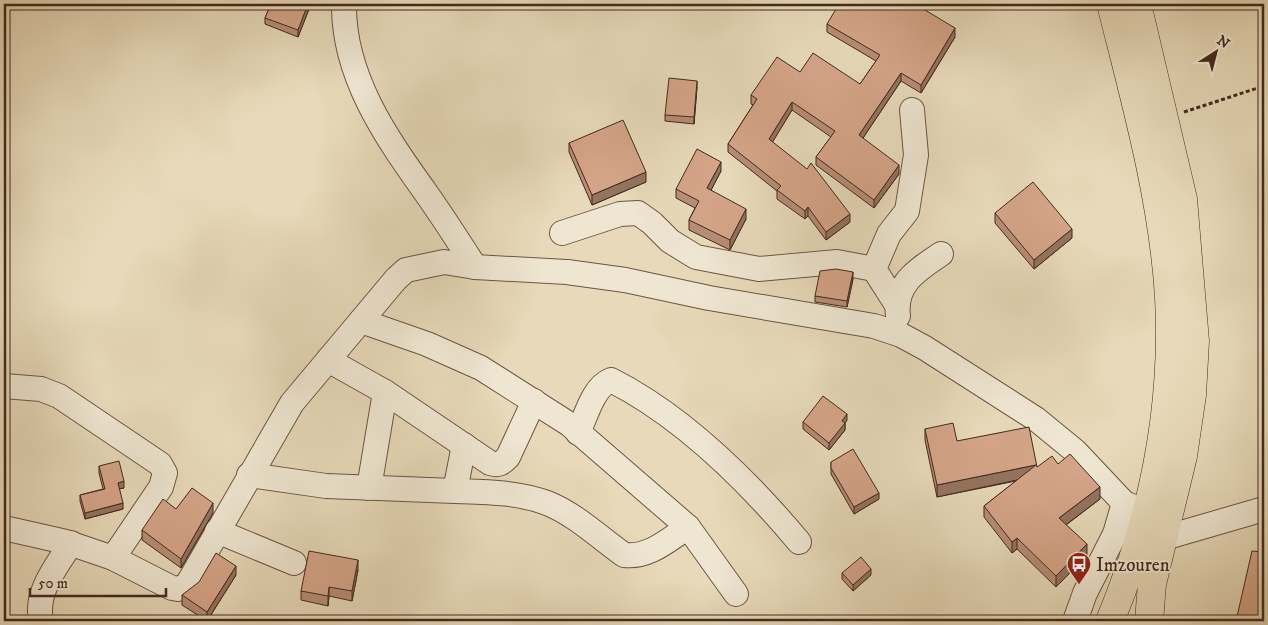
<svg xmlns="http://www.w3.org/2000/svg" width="1268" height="625" font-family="'IM FELL DW Pica',serif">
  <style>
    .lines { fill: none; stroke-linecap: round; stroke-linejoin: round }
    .minor-casing { stroke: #6c5644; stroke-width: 26 }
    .highway-casing { stroke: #432a1d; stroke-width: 29 }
    .path { stroke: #432a1d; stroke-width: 3; stroke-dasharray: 4 2.5; stroke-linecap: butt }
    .minor { stroke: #efe6d2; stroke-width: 24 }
    .highway { stroke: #e7d9b9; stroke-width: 28 }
    .wall { fill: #b68d75; stroke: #432a1d }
    .shaded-wall { fill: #94735f; stroke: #432a1d }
    .building { fill: #d4a488; stroke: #432a1d }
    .labels { text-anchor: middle; stroke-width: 4; stroke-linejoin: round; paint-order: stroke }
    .poi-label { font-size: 19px; fill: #432a1d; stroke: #efe6d2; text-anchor: start }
  </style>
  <rect width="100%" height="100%" fill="#e7d9b9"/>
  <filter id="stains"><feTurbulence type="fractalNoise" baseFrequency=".004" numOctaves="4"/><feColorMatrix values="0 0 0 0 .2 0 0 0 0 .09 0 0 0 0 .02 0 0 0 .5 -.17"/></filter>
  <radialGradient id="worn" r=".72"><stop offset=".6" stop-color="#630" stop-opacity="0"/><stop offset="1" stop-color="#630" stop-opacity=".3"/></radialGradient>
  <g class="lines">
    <defs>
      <g id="minor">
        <path d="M344 4C343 76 386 137 426 193 443 217 459 242 475 267"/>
        <polyline points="562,233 620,214 638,213 652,223 670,241 696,257 759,269 837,262 874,269"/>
        <polyline points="897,305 874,269 889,234 907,211 916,155 912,110"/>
        <path d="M898 316C894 284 917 270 941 254"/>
        <polyline points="361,321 427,344 481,368 569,424 688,527 736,594"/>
        <path d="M328 360 385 392 490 463C499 466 502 463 508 457L534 401"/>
        <polyline points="4,386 41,389 59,396 160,464 165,473 161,487 113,558"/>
        <path d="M578 433C586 416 593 387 611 380 684 417 747 480 799 542"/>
        <polyline points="249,475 326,486 455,491 464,445"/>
        <polyline points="369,488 385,392"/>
        <path d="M455 491C485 492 518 492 547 503 575 514 600 538 624 555 649 558 668 540 688 527"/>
        <polyline points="4,528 66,542 113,558 172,588 178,589 187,585 292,403 396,279 406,270 444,262 475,267 567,272 625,280 709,298 874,326 901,335 925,348 1036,419 1075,451 1124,503 1147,512"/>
        <polyline points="217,531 294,563"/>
        <polyline points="1164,538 1264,509"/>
        <path d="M41 621C35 591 56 568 71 543"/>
        <polyline points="1075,621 1085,593 1115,534 1124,503"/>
      </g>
      <g id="highway">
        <polyline points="1137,4 1183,199 1195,341 1192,395 1183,456 1152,584 1149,621"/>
        <path d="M1110 621C1152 519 1175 408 1169 297 1163 198 1135 100 1111 4"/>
      </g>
    </defs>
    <use href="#minor" class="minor-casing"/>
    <use href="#highway" class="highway-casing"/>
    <polyline class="path" points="1184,112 1264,86"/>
    <use href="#minor" class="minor"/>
    <use href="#highway" class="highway"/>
  </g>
  <g class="wall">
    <polygon points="271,4 311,4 298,37 265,24 265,18"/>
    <polygon points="888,9 955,37 921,93 901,81 863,138 899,174 874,208 816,165 816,157 831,137 792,110 772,142 850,222 826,240 808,216 805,219 777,199 777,191 728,152 728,144 753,105 751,104 751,95 800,72 860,84 876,61 827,32 827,24"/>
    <polygon points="697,87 694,124 665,121 665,115"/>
    <polygon points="569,143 646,182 592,205 569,152"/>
    <polygon points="721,171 711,190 746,219 730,250 689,230 689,220 695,208 676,198 676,189"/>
    <polygon points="995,213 1072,238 1034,269 995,223"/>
    <polygon points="853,279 847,307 815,302 815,296"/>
    <polygon points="847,420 845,423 845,430 829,450 803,429 803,422"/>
    <polygon points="925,429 957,441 1037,467 1058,464 1100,499 1066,525 1087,556 1056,587 1017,549 1012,553 984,517 984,506 1016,481 937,497 925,440"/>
    <polygon points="831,462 879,499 854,514 831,474"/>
    <polygon points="99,466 124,488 119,489 123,509 85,519 80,501 80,495 103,489 99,473"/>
    <polygon points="176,509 213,513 181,568 142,540 142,530"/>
    <polygon points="358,570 352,601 329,596 328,606 301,600 301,591"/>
    <polygon points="842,573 871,575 853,591 842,579"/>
    <polygon points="236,575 207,621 182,605 182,595"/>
  </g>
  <g class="shaded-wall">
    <polygon points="308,4 311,4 298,37 298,30"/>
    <polygon points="955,28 955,37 921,93 921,85"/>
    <polygon points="901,73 901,81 859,144 859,135"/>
    <polygon points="697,81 697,87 694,124 694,117"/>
    <polygon points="792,102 792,110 769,148 769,139"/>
    <polygon points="721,162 721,171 707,198 707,188"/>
    <polygon points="899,165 899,174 874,208 874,200"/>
    <polygon points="646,172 646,182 592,205 592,195"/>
    <polygon points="808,207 808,216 805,219 805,211"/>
    <polygon points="746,209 746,219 730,250 730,240"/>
    <polygon points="850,214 850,222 826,240 826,232"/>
    <polygon points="1072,229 1072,238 1034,269 1034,260"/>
    <polygon points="853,272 853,279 847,307 847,301"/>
    <polygon points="847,414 847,420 845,423 845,430 829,450 829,443 842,421"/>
    <polygon points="1036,465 1036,476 937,497 937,485"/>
    <polygon points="124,481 124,488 118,489 118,483"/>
    <polygon points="1100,487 1100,499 1059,530 1059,518"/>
    <polygon points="879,493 879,499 854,514 854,507"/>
    <polygon points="123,503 123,509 85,519 85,513"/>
    <polygon points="213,503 213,513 181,568 181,559"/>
    <polygon points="1017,538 1017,549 1012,553 1012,542"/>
    <polygon points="1087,544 1087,556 1056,587 1056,576"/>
    <polygon points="358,560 358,570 352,601 352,591"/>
    <polygon points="236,566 236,575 207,621 207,612"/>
    <polygon points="871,569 871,575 853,591 853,585"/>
    <polygon points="329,587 329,596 328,606 328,596"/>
  </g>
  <g class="building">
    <polygon points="271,4 308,4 298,30 265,18"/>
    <polygon points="839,4 880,4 888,9 891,4 915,4 955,28 921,85 901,73 859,135 899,165 874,200 816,157 835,131 792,102 769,139 807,169 811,163 850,214 826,232 808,207 805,211 777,190 781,186 728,144 757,99 751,95 777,57 800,72 813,53 860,84 880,55 827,24"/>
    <polygon points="669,78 697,81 694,117 665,115"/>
    <polygon points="623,120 646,172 592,195 569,143"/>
    <polygon points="697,149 721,162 707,188 746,209 730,240 689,220 699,201 676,189"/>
    <polygon points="1033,182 1072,229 1034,260 995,213"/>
    <polygon points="836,269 853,272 847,301 815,296 820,271"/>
    <polygon points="823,396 847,414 842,421 845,423 829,443 803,422"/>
    <polygon points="953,423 957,441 1029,427 1037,467 1052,456 1058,464 1070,454 1100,487 1059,518 1087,544 1056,576 1017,538 1012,542 984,506 1036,465 937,485 925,429"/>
    <polygon points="853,449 879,493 854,507 831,468 831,462"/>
    <polygon points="119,461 124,481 118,483 123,503 85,513 80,495 105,489 99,466"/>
    <polygon points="192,488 213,503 181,559 142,530 163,499 176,509"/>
    <polygon points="309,551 358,560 352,591 329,587 328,596 301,591"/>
    <polygon points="1252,551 1264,552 1264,621 1236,621"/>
    <polygon points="216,553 236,566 207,612 182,595 199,582"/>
    <polygon points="861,557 871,569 853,585 842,573"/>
  </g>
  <defs>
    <symbol id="bus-pin" viewBox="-11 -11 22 30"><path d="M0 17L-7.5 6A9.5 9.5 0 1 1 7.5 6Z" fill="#8f2418" stroke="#efe6d2"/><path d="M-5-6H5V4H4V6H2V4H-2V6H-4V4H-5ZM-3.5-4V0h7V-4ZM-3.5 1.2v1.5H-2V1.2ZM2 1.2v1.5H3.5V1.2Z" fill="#fff"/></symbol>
  </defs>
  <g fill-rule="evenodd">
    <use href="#bus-pin" x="1065" y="550" width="28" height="38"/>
  </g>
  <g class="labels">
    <g class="poi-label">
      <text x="1096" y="571">Imzouren</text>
    </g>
  </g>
  <rect width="1268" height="625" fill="none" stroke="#e7d9b9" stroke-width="20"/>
  <rect x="5" y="5" width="1258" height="615" fill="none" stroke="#432a1d" stroke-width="2.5"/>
  <rect x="10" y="10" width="1248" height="605" fill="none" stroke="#432a1d"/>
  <g transform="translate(1216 52) rotate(36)" stroke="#efe6d2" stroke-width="4" paint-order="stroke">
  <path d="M0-4L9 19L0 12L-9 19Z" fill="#432a1d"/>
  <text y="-8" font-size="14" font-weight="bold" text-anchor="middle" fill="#432a1d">N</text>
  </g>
  <path d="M30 588v8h136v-8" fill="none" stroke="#432a1d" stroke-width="2.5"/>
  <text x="38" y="588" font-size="15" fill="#432a1d" stroke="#efe6d2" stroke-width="4" paint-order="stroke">50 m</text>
  <rect width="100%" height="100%" filter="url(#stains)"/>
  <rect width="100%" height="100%" fill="url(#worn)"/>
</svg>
